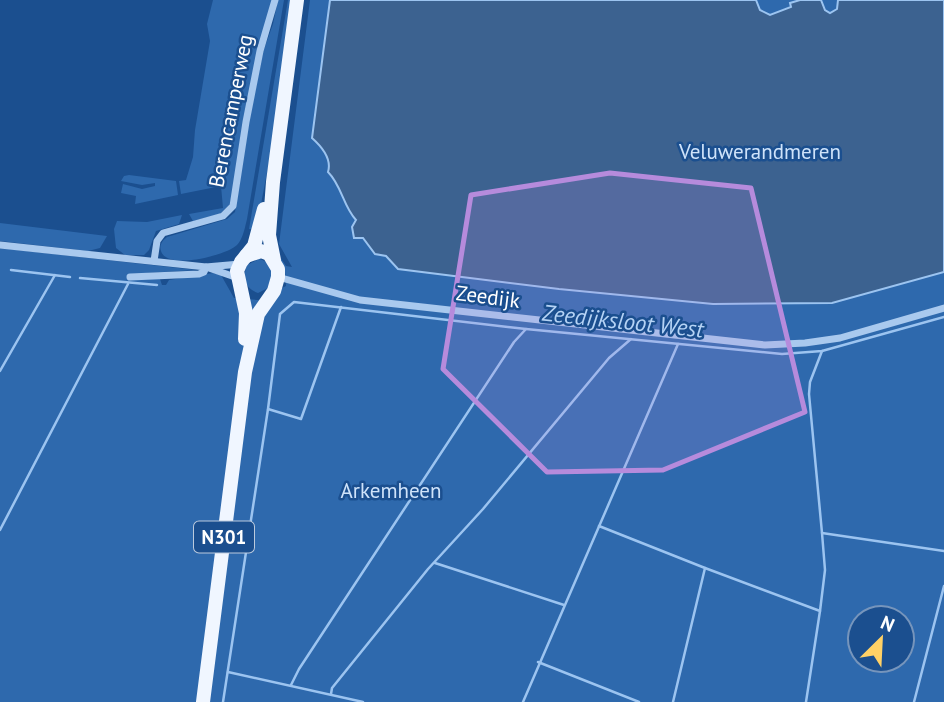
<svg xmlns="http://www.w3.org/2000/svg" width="944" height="702" font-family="'PT Sans',sans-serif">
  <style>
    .green { fill: #2e69ad; fill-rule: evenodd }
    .water { fill: #3c6290; stroke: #9cc4f0; stroke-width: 2 }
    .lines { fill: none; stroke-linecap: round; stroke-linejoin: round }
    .stream { stroke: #9cc4f0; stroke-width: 2.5 }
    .minor { stroke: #a9c9ee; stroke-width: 7 }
    .primary { stroke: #f0f6ff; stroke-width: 14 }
    .marked { fill: #b68bdc; fill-opacity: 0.2; stroke: #b68bdc; stroke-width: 5; stroke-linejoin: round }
    .labels { text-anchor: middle; stroke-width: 5; stroke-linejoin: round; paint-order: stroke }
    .shield { fill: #1b4f8f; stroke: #bbcadd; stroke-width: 2 }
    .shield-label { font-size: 19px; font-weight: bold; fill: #fff }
    .street-label { font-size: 21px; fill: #fff; stroke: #1b4f8f }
    .park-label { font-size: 21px; fill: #cfe3fa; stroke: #1b4f8f }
    .water-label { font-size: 23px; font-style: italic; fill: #b5d3f5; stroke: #1b4f8f }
  </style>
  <rect width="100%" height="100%" fill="#1b4f8f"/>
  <g class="green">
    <polygon points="213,0 272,0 230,204 220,214 193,221 189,214 223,208 221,186 181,194 179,181 186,180 193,157 195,130 210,41 207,24"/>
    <path d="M278 0H284L247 219C245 227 243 239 237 245 227 255 167 271 161 251 159 245 162 241 167 237L227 219 235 212 249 122 263 52 273 24Z"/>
    <polygon points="288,0 292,0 270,157 256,230 249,229"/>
    <path d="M310 0H944L885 288 944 272V702H0V248L196 270 130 274V279H160L162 285H166L169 280 213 273 221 275 234 298 270 301 280 289 286 286 285 272 278 254 286 266 292 267 279 244ZM459 276H460L725 302 713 304 559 289ZM860 618H902V660H860Z"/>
    <polygon points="129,175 176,181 178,195 135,204 136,196 121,193 123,184 142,189 155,186 155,183 142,185 121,181 124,176"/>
    <polygon points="182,215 179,224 156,231 149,250 144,255 125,255 116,248 114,229 117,221 147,222"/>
    <polygon points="0,223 107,236 100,248 88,251 0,241"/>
    <path d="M259 259C274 263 272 274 270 287L258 293C245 289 242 277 247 265Z"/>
  </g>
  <path class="water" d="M330 0H756L760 10 770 15 791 7 790 3 800 0H821L825 10 830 13 837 9 838 0H944V272L832 303 713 304 559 289 398 269 386 256 375 254 363 238H354L352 227 356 220C343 206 342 186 328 172 332 159 321 146 312 138Z"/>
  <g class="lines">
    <g class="stream">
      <polyline points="11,270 70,277"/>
      <polyline points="80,278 157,285"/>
      <polyline points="822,351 810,382 809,394 822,533"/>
      <polyline points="0,371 55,275"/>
      <polyline points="268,409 301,419 341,307"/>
      <polyline points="599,526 705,568 673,702"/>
      <polyline points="0,530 128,284"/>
      <polyline points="435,563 564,605"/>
      <polyline points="705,568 820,611 806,702"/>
      <polyline points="820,611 825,570 822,533 944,551"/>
      <polyline points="538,662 639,702"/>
      <polyline points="228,672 363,702"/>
      <polyline points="291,685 299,669 514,342 526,329"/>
      <polyline points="331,694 332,688 428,569 483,509 609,358 631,339"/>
      <polyline points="223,702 268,409 280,314 294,302 526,329 782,354 822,351 944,317"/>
      <polyline points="523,702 678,344"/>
      <polyline points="914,702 944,586"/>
    </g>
    <g class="minor">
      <polyline points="0,245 206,267 238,278"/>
      <polyline points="154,261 157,241 163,233 223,216 233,206 246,122 260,51 275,0"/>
      <polyline points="130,277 199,274 204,272 206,267 240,264"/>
      <polyline points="278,277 360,300 765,345 805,343 840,338 944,308"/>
    </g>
    <g class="primary">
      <polyline points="274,260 269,235 273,182 297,0"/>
      <polyline points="245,339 246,313 237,271 241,262 254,246 264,209"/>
      <polyline points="203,702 245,372 258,314 274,291 278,277 278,269 269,254 261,251 246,256"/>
    </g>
  </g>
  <path class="marked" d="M610 173 751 188 805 412 663 470 547 472 443 369 471 195Z"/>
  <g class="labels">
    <rect class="shield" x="194" y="521.5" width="60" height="31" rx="5"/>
    <g class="shield-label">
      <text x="224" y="544">N301</text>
    </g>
    <g class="street-label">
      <text transform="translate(231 111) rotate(-79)" y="7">Berencamperweg</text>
      <text transform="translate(488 297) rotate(7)" y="7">Zeedijk</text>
    </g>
    <g class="park-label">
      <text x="760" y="159">Veluwerandmeren</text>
      <text x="391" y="498">Arkemheen</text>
    </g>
    <g class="water-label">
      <text transform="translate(623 321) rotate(6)" y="8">Zeedijksloot West</text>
    </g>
  </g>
  <g transform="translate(881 639) rotate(24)"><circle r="33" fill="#1b4f8f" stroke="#7695bc" stroke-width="2"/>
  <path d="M0-5L12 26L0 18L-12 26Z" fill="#ffd166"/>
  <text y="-10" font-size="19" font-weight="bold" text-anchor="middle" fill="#ffffff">N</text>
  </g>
</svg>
